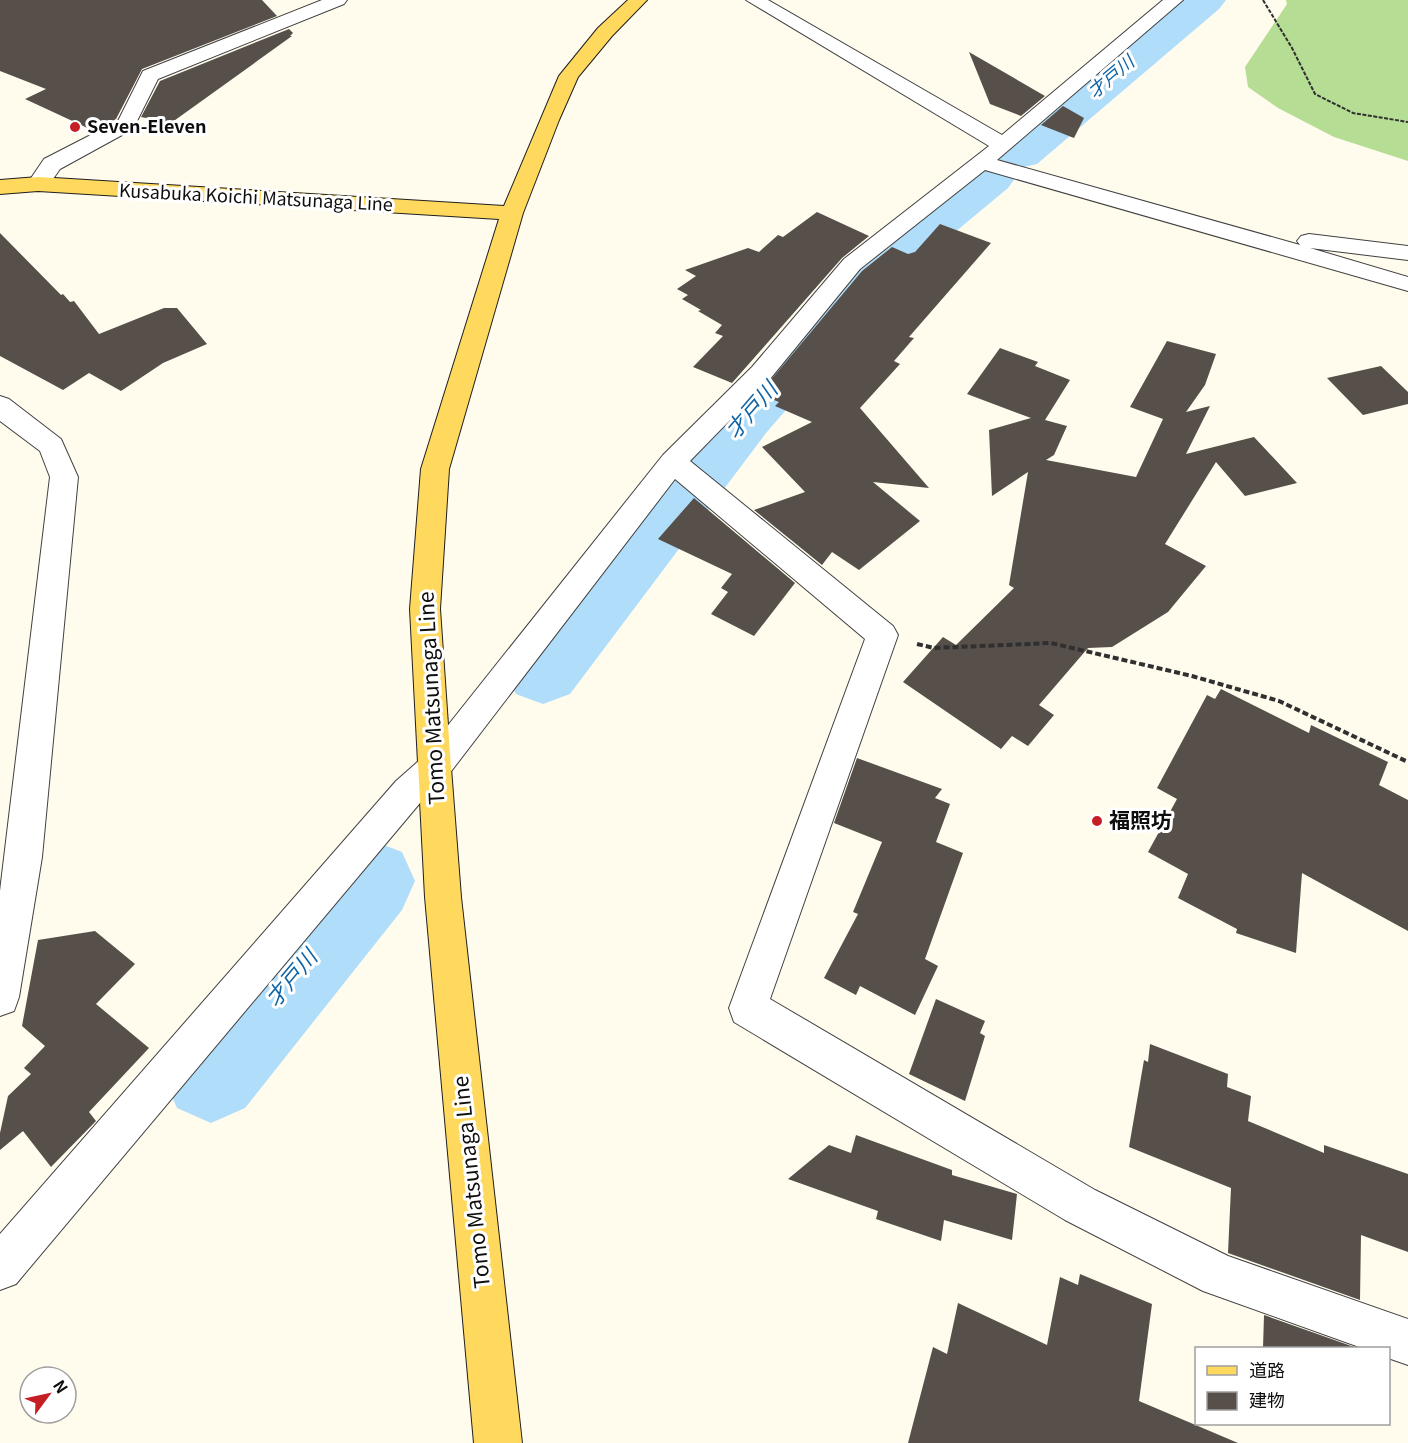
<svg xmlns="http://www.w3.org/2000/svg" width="1408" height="1443" font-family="Georgia,'Noto Sans JP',serif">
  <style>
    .forest { fill: #b5dd94 }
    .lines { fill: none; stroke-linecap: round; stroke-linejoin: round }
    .river { fill: #b0ddf9; fill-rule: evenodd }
    .building { fill: #574f49 }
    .minor-casing { stroke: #414141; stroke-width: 2 }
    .major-casing { stroke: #1f1f1f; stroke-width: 2 }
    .path-far1 { stroke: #303030; stroke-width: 2; stroke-dasharray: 4 1.5; stroke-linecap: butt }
    .path { stroke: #303030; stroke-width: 4; stroke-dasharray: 6 3; stroke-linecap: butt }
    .minor { fill: #fff; fill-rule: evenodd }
    .major { fill: #ffd95e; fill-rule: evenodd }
    .poi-dot { fill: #c51e25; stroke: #fff; stroke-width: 2 }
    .labels { text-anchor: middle; stroke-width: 6; stroke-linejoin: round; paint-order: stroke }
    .far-water-label { font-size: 18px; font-style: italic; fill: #1064a6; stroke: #fff }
    .far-poi-label { font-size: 18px; font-weight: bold; fill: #0e0e0e; stroke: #fff; text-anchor: start }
    .far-street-label { font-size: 18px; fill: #0e0e0e; stroke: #fff }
    .street-label { font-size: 21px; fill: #0e0e0e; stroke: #fff }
    .poi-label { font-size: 21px; font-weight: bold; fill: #0e0e0e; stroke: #fff; text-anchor: start }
    .water-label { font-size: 22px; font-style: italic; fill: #1064a6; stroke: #fff }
  </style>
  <rect width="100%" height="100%" fill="#fffcee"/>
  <polygon class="forest" points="1286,0 1408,0 1408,161 1334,137 1278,108 1248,87 1245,67 1287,4"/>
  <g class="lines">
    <g class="river">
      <polygon points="1177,0 1226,0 1219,9 1037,164 1019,168 1001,164 993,153 1001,142"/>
      <polygon points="990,161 1008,166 1016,177 1008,188 901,277 766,433 570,694 543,704 516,694 504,672 516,650 720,401 861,253 972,166"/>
      <polygon points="371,840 402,852 415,881 402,910 245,1108 211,1123 177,1108 162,1074 177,1040 340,852"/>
    </g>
  </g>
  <g class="building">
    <polygon points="0,0 262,0 277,16 142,69 116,119 94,131 25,99 46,89 0,71"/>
    <polygon points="289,29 293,33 290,36 292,36 171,123 141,117 160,81"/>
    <polygon points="969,52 1045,96 1021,116 990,104"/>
    <polygon points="1063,106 1084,118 1074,138 1041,125"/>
    <polygon points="817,212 869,236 842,258 732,383 693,367 723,336 715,333 722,325 698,311 701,310 682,299 688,295 677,289 696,276 685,270 748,248 759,252 778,235 783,237"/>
    <polygon points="940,224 991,243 909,337 914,338 894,361 900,364 860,408 929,488 873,482 920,521 859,570 832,552 822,565 754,510 805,492 762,447 812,422 775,406 779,402 759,394 862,271 892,247 908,254 915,252"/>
    <polygon points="0,233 61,295 63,294 70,302 74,301 99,334 164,308 177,308 207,344 163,363 121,391 89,373 63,390 0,356"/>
    <polygon points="1167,341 1216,354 1205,385 1186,412 1210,406 1186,454 1254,437 1297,483 1245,496 1216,462 1165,544 1206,566 1168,612 1112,647 1088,648 1039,705 1054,715 1028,746 1012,736 1001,749 903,682 943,637 956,645 1014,588 1009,585 1028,472 992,496 989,430 1031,418 967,394 1000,348 1038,362 1035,366 1070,380 1045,420 1067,426 1054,455 1046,460 1136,477 1163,419 1130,407"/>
    <polygon points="1381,366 1408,392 1408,404 1363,415 1327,378"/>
    <polygon points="694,498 795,583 754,636 711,614 728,592 721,588 732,574 658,539"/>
    <polygon points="1221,689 1309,733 1311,725 1388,762 1379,785 1408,800 1408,931 1302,873 1296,953 1236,933 1237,929 1178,898 1188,874 1148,852 1177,799 1157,788 1207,695 1215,699"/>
    <polygon points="857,758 942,789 935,798 950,804 936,842 963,853 925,959 938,966 915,1015 860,986 856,995 824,978 858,914 853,912 882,842 834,823"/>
    <polygon points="95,931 135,964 96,1004 149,1048 89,1112 96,1121 51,1167 23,1131 0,1150 0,1133 8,1096 31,1074 24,1068 45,1046 22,1026 38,940"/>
    <polygon points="936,999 985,1021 980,1033 985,1036 965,1101 909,1074"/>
    <polygon points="1150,1044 1228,1074 1227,1087 1251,1096 1248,1121 1324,1153 1324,1145 1408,1174 1408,1252 1361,1235 1360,1300 1228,1253 1231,1188 1129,1147 1144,1060 1148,1062"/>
    <polygon points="856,1135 952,1170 952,1175 1017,1194 1012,1240 944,1220 941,1241 876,1219 878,1211 788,1179 829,1145 851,1153"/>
    <polygon points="1080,1274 1152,1304 1139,1401 1238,1443 908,1443 933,1347 947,1354 958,1303 1047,1345 1060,1277 1078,1285"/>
    <polygon points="1264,1315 1357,1348 1263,1348"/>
  </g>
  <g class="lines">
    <defs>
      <g id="minor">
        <polygon points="322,0 347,0 344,4 158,79 133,129 60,169 46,189 30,189 27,184 44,159 118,121 143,71"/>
        <polygon points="746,0 768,0 1002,135 1163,0 1183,0 997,160 1300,245 1297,241 1301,236 1309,234 1408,246 1408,260 1310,248 1408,277 1408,291 985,170 860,269 770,379 690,461 893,626 898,635 770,999 1095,1190 1228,1256 1408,1319 1408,1365 1388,1358 1388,1348 1362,1348 1203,1291 1065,1220 734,1022 729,1008 865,639 675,479 446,778 420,803 16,1284 0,1290 0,1234 396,781 422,758 663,455 752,367 844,259 989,146"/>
        <polygon points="0,396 9,399 61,439 78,477 42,857 19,997 14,1011 0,1016 0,891 50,477 40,451 0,421"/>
      </g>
      <polygon id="major" points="628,0 647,0 612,36 578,77 559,120 523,213 449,469 440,609 451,768 461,897 522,1443 474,1443 425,897 410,609 421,469 499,219 38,191 0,194 0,180 38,177 504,206 559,76 598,28"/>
    </defs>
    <use href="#minor" class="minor-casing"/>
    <use href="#major" class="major-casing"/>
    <polyline class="path-far1" points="1263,0 1292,48 1315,94 1353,113 1408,122"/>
    <polyline class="path" points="917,644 934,648 1051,643 1192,676 1279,701 1408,762"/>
    <use href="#minor" class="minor"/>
    <use href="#major" class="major"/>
  </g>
  <g class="poi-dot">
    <circle cx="75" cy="127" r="6"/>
    <circle cx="1097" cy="821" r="6"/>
  </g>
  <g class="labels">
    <g class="far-water-label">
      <text transform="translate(1111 77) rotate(-40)" y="6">才戸川</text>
    </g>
    <g class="far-poi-label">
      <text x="87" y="133">Seven-Eleven</text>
    </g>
    <g class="far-street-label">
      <text transform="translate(256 198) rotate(3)" y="6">Kusabuka Koichi Matsunaga Line</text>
    </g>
    <g class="street-label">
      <text transform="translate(432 698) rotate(-93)" y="7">Tomo Matsunaga Line</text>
      <text transform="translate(472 1182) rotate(-96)" y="7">Tomo Matsunaga Line</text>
    </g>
    <g class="poi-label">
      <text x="1109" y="828">福照坊</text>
    </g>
    <g class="water-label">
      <text transform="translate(751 410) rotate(-49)" y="8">才戸川</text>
      <text transform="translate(291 978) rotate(-50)" y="8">才戸川</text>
    </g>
  </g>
  <rect x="1195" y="1347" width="195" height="78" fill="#ffffff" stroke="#9f9f9f" stroke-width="1.5"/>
  <rect x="1207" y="1366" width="30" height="9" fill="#ffd95e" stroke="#9f9f9f" stroke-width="1.5"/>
  <text x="1249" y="1377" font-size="18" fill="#0e0e0e">道路</text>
  <rect x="1207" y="1392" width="30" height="18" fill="#574f49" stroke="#9f9f9f" stroke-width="1.5"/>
  <text x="1249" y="1407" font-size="18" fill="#0e0e0e">建物</text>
  <g transform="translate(48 1395) rotate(57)"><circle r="28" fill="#ffffff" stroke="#9f9f9f" stroke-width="1.5"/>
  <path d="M0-4.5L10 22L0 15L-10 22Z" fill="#c51e25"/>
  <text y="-9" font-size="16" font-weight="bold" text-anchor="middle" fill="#0e0e0e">N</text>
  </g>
</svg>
